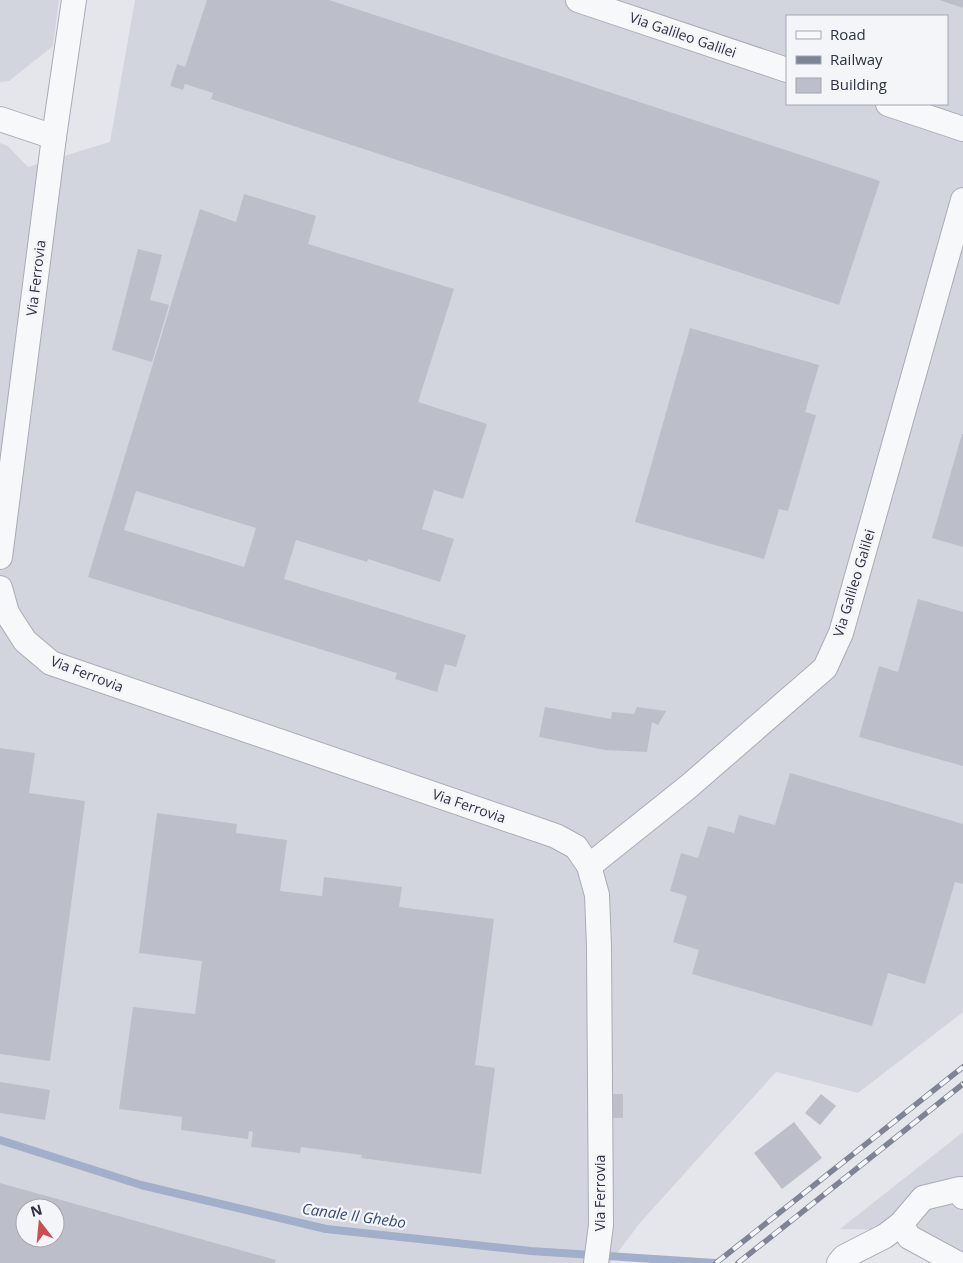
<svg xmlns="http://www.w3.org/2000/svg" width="963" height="1263" font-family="'Open Sans',sans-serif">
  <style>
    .built { fill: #d2d5dd; fill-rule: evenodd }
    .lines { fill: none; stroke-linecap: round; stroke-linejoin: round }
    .stream { stroke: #a1afca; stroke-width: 8 }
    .building { fill: #bcbfc9; fill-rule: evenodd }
    .minor-casing { stroke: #a9acb6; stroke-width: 26 }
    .minor { stroke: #f7f8fa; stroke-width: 24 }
    .rail-casing { stroke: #7e8495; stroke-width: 5.5 }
    .rail { stroke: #f4f5f9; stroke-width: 4; stroke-dasharray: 11; stroke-linecap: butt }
    .labels { text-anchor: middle; stroke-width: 4.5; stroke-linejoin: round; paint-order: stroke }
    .street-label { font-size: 14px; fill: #2c3244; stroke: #f4f5f9 }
    .water-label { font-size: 15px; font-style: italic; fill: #374b77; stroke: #f4f5f9 }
  </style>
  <rect width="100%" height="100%" fill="#e4e6ec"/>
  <g class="built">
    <polygon points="0,0 59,0 53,46 9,81 0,82"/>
    <path d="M135 0H963V1012L858 1093 776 1072 639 1224 610 1263H0V143L8 146 28 167 110 142ZM787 16H947V104H787ZM25 1208H55V1238H25Z"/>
    <polygon points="963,1132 963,1263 896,1230 840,1229"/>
  </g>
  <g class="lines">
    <polyline class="stream" points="0,1140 141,1185 326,1229 531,1251 715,1263"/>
  </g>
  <g class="building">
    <polygon points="207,0 329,0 880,181 839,305 211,99 213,93 185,84 183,90 170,86 177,64 185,67"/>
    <polygon points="939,0 963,0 963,8"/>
    <path d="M244 194 316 216 308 244 454 289 418 402 487 424 463 499 434 490 422 529 454 539 440 582 368 559 367 562 296 540 284 579 466 635 456 667 445 664 437 692 395 679 397 673 88 577 200 209 236 222ZM136 491 256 528 244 567 124 530Z"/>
    <polygon points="138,249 162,255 150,300 169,305 152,362 112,350"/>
    <polygon points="690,328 819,365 805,412 816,415 788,511 779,509 764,559 635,522"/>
    <polygon points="962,434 963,434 963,547 932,538"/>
    <polygon points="918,599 963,612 963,766 859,737 879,666 898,672"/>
    <polygon points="545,707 611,719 612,712 634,714 637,707 666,711 658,725 652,722 647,752 605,750 539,737"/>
    <polygon points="0,748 35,753 29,793 85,801 50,1061 0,1054"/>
    <polygon points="790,773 963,824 963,884 955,882 925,984 888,973 872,1026 692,974 699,950 673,942 687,896 670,891 681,853 698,858 708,826 734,833 739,815 775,825"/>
    <polygon points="157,813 237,824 236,833 287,840 280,891 322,896 324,877 402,887 399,907 494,919 475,1065 495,1068 481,1174 361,1158 362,1155 301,1147 300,1153 251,1147 253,1132 249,1131 248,1139 181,1130 182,1117 119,1109 133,1007 195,1014 202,961 139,953"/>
    <polygon points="0,1082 50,1090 45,1120 0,1113"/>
    <rect x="612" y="1094" width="11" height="24"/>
    <polygon points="821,1094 836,1106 820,1125 805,1113"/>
    <polygon points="794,1122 822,1158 782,1189 754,1153"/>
    <path d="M0 1183 276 1260 275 1263H0ZM25 1208H55V1238H25Z"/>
  </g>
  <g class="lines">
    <defs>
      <g id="minor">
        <polyline points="578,0 787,70"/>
        <polyline points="888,104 963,129"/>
        <polyline points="0,119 54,137"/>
        <polyline points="0,557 54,137 74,0"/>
        <polyline points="0,588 7,613 25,641 51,663 556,836 576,847 589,866 597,895 599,947 601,1225 596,1263"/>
        <polyline points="589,866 688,787 825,668 841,633 963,200"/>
        <polyline points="839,1263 844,1257 885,1236 901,1224"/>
        <polyline points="957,1263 909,1237 901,1224 923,1198 960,1189 963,1197"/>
      </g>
    </defs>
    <use href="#minor" class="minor-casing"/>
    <use href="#minor" class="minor"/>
    <defs>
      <g id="rail">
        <polyline points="716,1263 963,1067"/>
        <polyline points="738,1263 963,1084"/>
      </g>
    </defs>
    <use href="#rail" class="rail-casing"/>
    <use href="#rail" class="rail"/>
  </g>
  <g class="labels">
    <g class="street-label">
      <text transform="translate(683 35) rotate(19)" y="5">Via Galileo Galilei</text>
      <text transform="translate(36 278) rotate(-83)" y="5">Via Ferrovia</text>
      <text transform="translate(854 583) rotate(-73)" y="5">Via Galileo Galilei</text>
      <text transform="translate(87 674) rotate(21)" y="5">Via Ferrovia</text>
      <text transform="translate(469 806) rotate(19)" y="5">Via Ferrovia</text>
      <text transform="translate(600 1193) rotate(-90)" y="5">Via Ferrovia</text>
    </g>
    <g class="water-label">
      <text transform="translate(354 1216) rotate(8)" y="5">Canale Il Ghebo</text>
    </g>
  </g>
  <rect x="786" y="15" width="162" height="90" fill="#f4f5f9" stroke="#a4a7b1"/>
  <rect x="796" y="31" width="25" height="8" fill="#f7f8fa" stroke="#a4a7b1"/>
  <text x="830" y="40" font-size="15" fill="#2c3244">Road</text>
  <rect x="796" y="56" width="25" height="8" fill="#7e8495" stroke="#a4a7b1"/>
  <text x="830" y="65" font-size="15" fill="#2c3244">Railway</text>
  <rect x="796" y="78" width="25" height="15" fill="#bcbfc9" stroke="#a4a7b1"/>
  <text x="830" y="90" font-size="15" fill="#2c3244">Building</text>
  <g transform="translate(40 1223) rotate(344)"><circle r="24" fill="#f4f5f9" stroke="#a4a7b1"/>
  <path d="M0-4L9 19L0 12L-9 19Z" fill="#cb4f51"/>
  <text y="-8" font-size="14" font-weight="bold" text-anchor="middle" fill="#2c3244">N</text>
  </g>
</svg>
